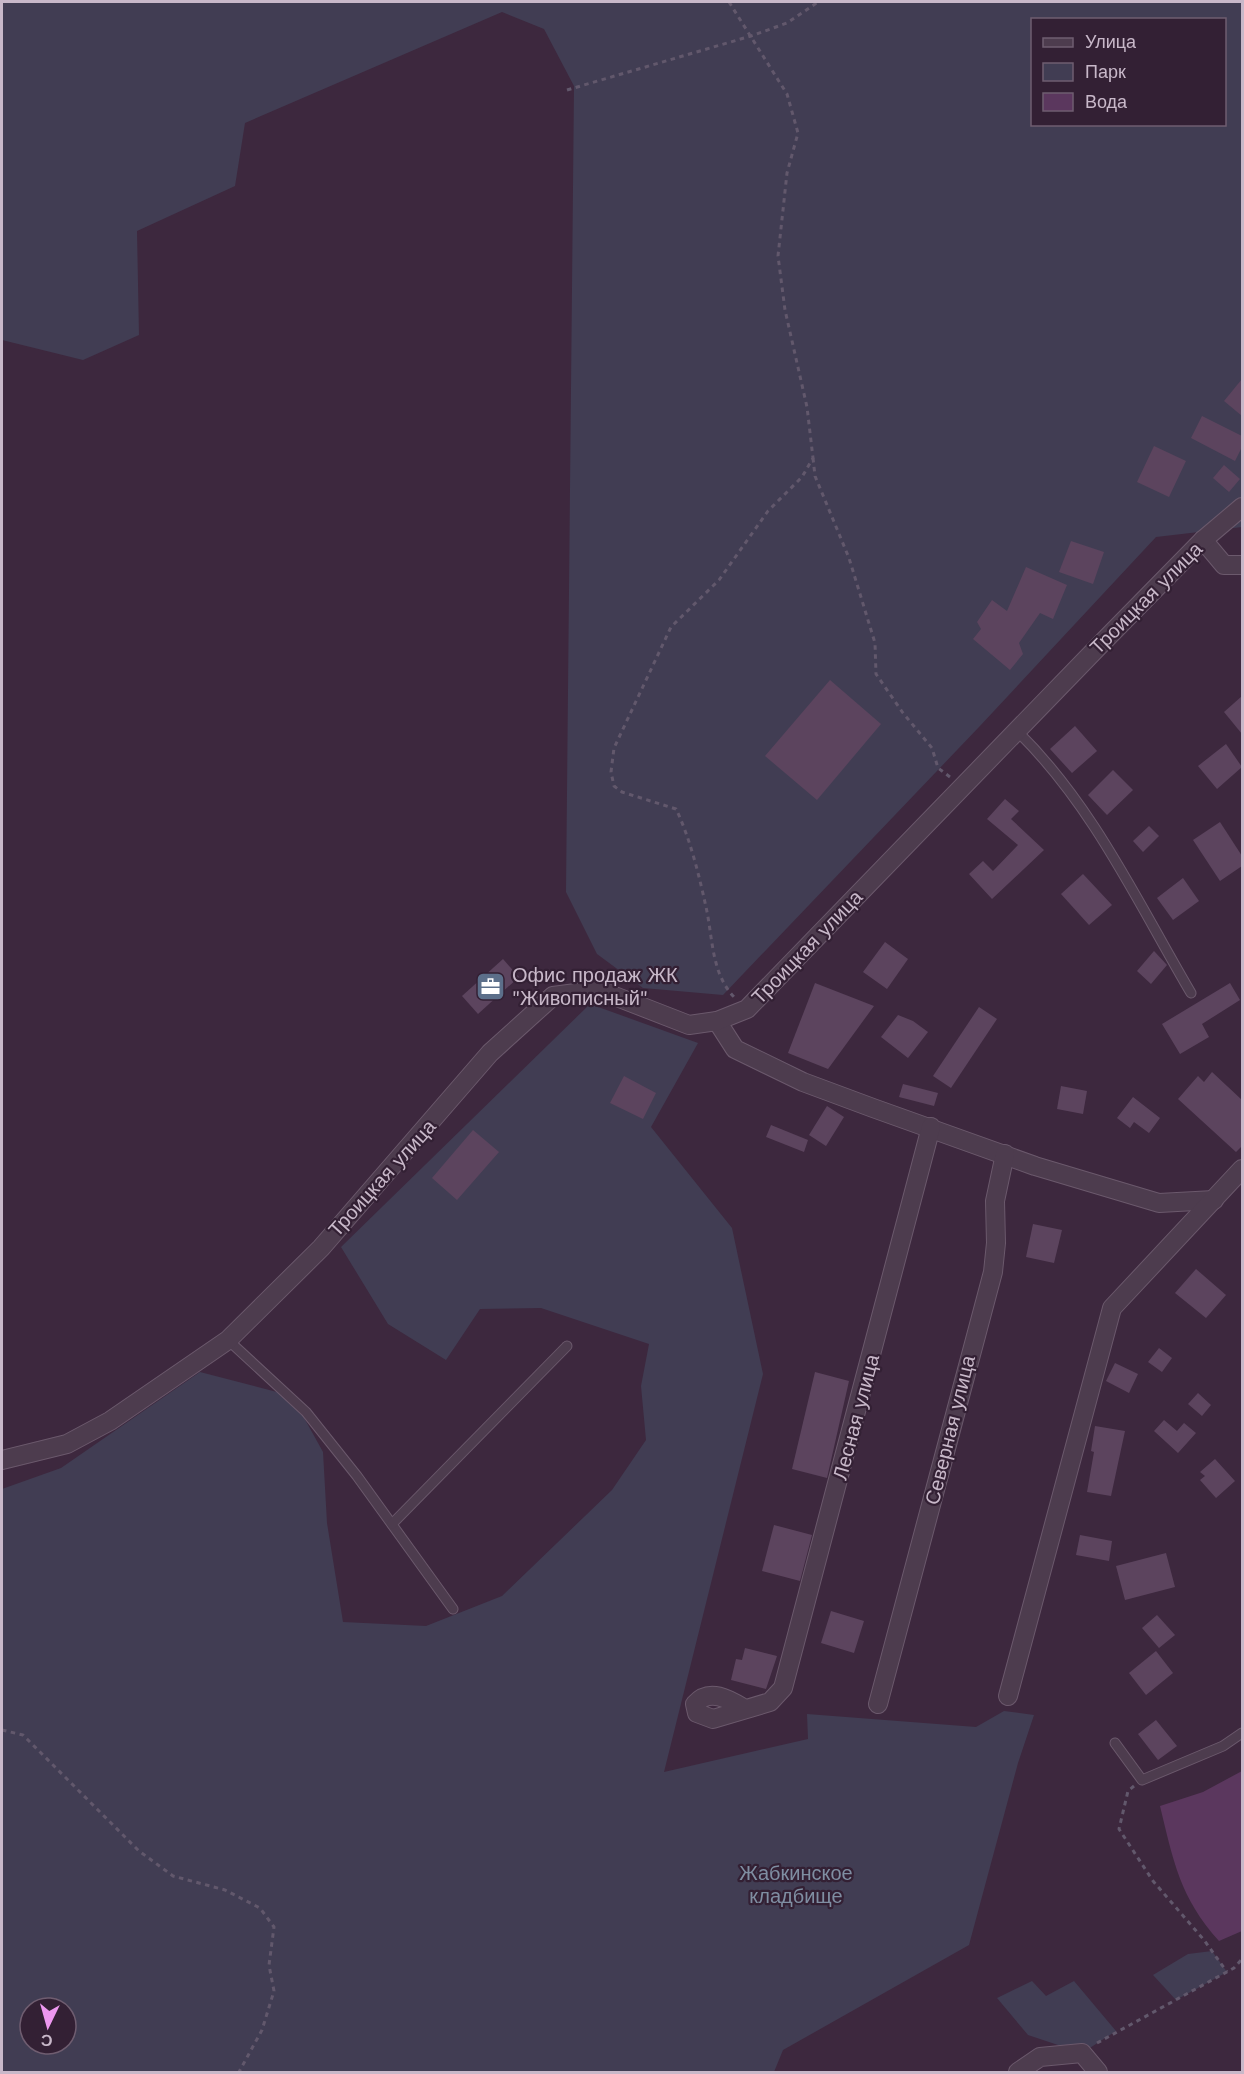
<svg xmlns="http://www.w3.org/2000/svg" width="1244" height="2074" font-family="'Work Sans',sans-serif">
  <style>
    .green { fill: #413d53; fill-rule: evenodd }
    .water { fill: #5b375e }
    .building { fill: #5c445e }
    .lines { fill: none; stroke-linecap: round; stroke-linejoin: round }
    .lane-casing { stroke: #6b596c; stroke-width: 11 }
    .street-casing { stroke: #6b596c; stroke-width: 20 }
    .path { stroke: #62586c; stroke-width: 3; stroke-dasharray: 4.5 4.5; stroke-linecap: butt }
    .lane { stroke: #4d3c4e; stroke-width: 9 }
    .street { stroke: #4d3c4e; stroke-width: 18 }
    .labels { text-anchor: middle; stroke-width: 4.5; stroke-linejoin: round; paint-order: stroke }
    .street-label { font-size: 20px; fill: #c8b8c9; stroke: #332034 }
    .poi-label { font-size: 20px; fill: #c8b8c9; stroke: #332034; text-anchor: start }
    .park-label { font-size: 20px; fill: #7f8ea2; stroke: #332034 }
  </style>
  <rect width="100%" height="100%" fill="#3d283e"/>
  <g class="green">
    <path d="M2 2H1242V527L1156 537 979 727 723 995 643 988 597 954 566 892 574 86 544 29 502 12 245 123 235 186 137 231 139 335 83 360 2 340ZM1032 20H1224V124H1032Z"/>
    <path d="M590 1004 698 1043 651 1127 732 1228 763 1374 664 1772 808 1739 807 1714 976 1727 1004 1711 1034 1715 1018 1763 969 1945 783 2050 774 2072H2V1489L61 1468 200 1372 292 1396 323 1452 327 1523 343 1622 426 1626 502 1596 612 1490 646 1440 641 1386 649 1344 541 1308 480 1309 446 1360 388 1324 341 1247ZM30 2008H66V2044H30Z"/>
    <polygon points="1212,1951 1227,1972 1176,2000 1153,1975 1188,1954"/>
    <polygon points="1032,1981 1046,1996 1074,1981 1116,2031 1082,2053 1028,2035 997,1998"/>
  </g>
  <path class="water" d="M1242 1771V1931L1219 1941C1180 1898 1173 1860 1160 1806L1203 1792Z"/>
  <g class="building">
    <polygon points="1242,379 1242,416 1224,401"/>
    <polygon points="1202,416 1242,436 1242,447 1235,461 1191,438"/>
    <polygon points="1154,446 1186,461 1169,497 1137,482"/>
    <polygon points="1224,465 1240,479 1229,492 1213,478"/>
    <polygon points="1071,541 1104,552 1093,584 1059,572"/>
    <polygon points="1026,567 1067,585 1053,619 1040,613 1019,643 1023,654 1010,670 973,639 981,629 977,622 992,600 1007,611"/>
    <polygon points="830,680 881,724 817,800 765,756"/>
    <polygon points="1242,696 1242,734 1224,712"/>
    <polygon points="1075,726 1097,751 1072,773 1050,749"/>
    <polygon points="1226,744 1242,767 1217,789 1198,766"/>
    <polygon points="1113,770 1133,790 1107,815 1088,795"/>
    <polygon points="1005,799 1019,811 1011,819 1044,850 992,899 969,874 983,861 993,871 1018,845 987,819"/>
    <polygon points="1220,822 1242,856 1242,866 1220,881 1193,840"/>
    <polygon points="1149,826 1159,836 1143,852 1133,841"/>
    <polygon points="1083,874 1112,905 1089,925 1061,894"/>
    <polygon points="1183,878 1199,901 1173,920 1157,898"/>
    <polygon points="885,942 908,959 887,989 863,972"/>
    <polygon points="1154,951 1167,965 1151,984 1137,971"/>
    <polygon points="503,959 519,977 478,1014 462,996"/>
    <polygon points="815,983 874,1006 828,1069 788,1053"/>
    <polygon points="1230,983 1240,1000 1202,1024 1209,1037 1180,1054 1162,1024"/>
    <polygon points="979,1007 997,1019 951,1088 933,1076"/>
    <polygon points="898,1015 913,1021 928,1032 908,1058 881,1037"/>
    <polygon points="1212,1072 1242,1100 1242,1146 1236,1152 1178,1099 1198,1076 1204,1082"/>
    <polygon points="624,1076 656,1093 643,1119 610,1103"/>
    <polygon points="903,1084 938,1093 934,1106 899,1097"/>
    <polygon points="1061,1086 1087,1091 1083,1114 1057,1109"/>
    <polygon points="1133,1097 1160,1118 1149,1133 1134,1122 1130,1128 1117,1118"/>
    <polygon points="827,1106 844,1117 826,1146 809,1135"/>
    <polygon points="771,1125 808,1140 804,1152 766,1137"/>
    <polygon points="473,1130 499,1152 457,1200 432,1178"/>
    <polygon points="1033,1224 1062,1230 1054,1263 1026,1257"/>
    <polygon points="1196,1269 1226,1295 1206,1318 1175,1293"/>
    <polygon points="1159,1348 1172,1358 1162,1372 1148,1362"/>
    <polygon points="1115,1363 1138,1374 1129,1393 1106,1381"/>
    <polygon points="815,1372 849,1381 827,1478 792,1469"/>
    <polygon points="1198,1393 1211,1405 1202,1416 1188,1404"/>
    <polygon points="1164,1420 1177,1431 1184,1423 1196,1433 1178,1453 1154,1431"/>
    <polygon points="1095,1426 1125,1431 1111,1496 1087,1492 1094,1452 1091,1451"/>
    <polygon points="1215,1459 1235,1481 1216,1498 1200,1480 1205,1476 1200,1472"/>
    <polygon points="774,1525 812,1535 800,1581 762,1571"/>
    <polygon points="1080,1535 1112,1541 1109,1561 1076,1555"/>
    <polygon points="1166,1553 1175,1587 1125,1600 1116,1566"/>
    <polygon points="831,1611 864,1621 854,1653 821,1643"/>
    <polygon points="1157,1615 1175,1635 1159,1648 1142,1628"/>
    <polygon points="745,1648 777,1656 766,1689 731,1680 736,1659 742,1660"/>
    <polygon points="1156,1651 1173,1673 1146,1695 1129,1673"/>
    <polygon points="1156,1720 1177,1746 1158,1760 1138,1734"/>
  </g>
  <g class="lines">
    <defs>
      <g id="lane">
        <path d="M1017 731C1093 805 1138 903 1191 993"/>
        <polyline points="228,1340 306,1412 357,1476 453,1609"/>
        <polyline points="392,1524 567,1346"/>
        <polyline points="1115,1743 1142,1780 1223,1746 1242,1733"/>
      </g>
      <g id="street">
        <polyline points="1203,540 1224,565 1242,565"/>
        <polyline points="717,1021 735,1049 803,1082 873,1108 1035,1166 1159,1203 1214,1200"/>
        <polyline points="2,1460 67,1444 110,1421 228,1340 321,1248 490,1053 553,996 599,990 689,1025 717,1021 747,1009 1097,648 1203,540 1242,507"/>
        <polyline points="1008,1696 1112,1308 1242,1169"/>
        <polyline points="878,1704 993,1272 996,1243 995,1201 1005,1154"/>
        <path d="M745 1709C730 1700 710 1687 695 1704L697 1713 713 1719 770 1702 783 1688 931 1127"/>
        <polyline points="1018,2072 1040,2057 1082,2053 1098,2072"/>
      </g>
    </defs>
    <use href="#lane" class="lane-casing"/>
    <use href="#street" class="street-casing"/>
    <g class="path">
      <path d="M729 2 787 94 798 133 787 173 778 256 785 310 807 407 813 458 802 477 768 511 719 580 671 627 614 748 611 772 614 786 622 792 676 809C690 838 699 875 706 907 713 938 711 974 735 998"/>
      <polyline points="567,90 751,36 787,23 818,2"/>
      <polyline points="813,458 815,476 849,558 875,643 876,674 903,713 932,748 938,768 950,777"/>
      <polyline points="2,1730 23,1735 139,1851 173,1876 225,1890 260,1908 274,1927 269,1965 274,1991 262,2030 239,2072"/>
      <polyline points="1134,1786 1128,1791 1119,1829 1153,1881 1204,1940 1227,1972"/>
      <polyline points="1097,2043 1234,1968 1242,1959"/>
    </g>
    <use href="#lane" class="lane"/>
    <use href="#street" class="street"/>
  </g>
  <defs>
    <symbol id="office-square" viewBox="-11 -11 22 22"><rect x="-9" y="-9" width="18" height="18" rx="4" fill="#5c6f8a" stroke="#332034"/><path d="M-6-3h4V-5.5h4V-3h4V5H-6ZM-1-4.5V-3h2v-1.5ZM-6 0V1H6V0Z" fill="#fff"/></symbol>
  </defs>
  <g fill-rule="evenodd">
    <use href="#office-square" x="474" y="970" width="33" height="33"/>
  </g>
  <g class="labels">
    <g class="street-label">
      <text transform="translate(1146 598) rotate(-45)" y="7">Троицкая улица</text>
      <text transform="translate(807 947) rotate(-46)" y="7">Троицкая улица</text>
      <text transform="translate(382 1178) rotate(-48)" y="7">Троицкая улица</text>
      <text transform="translate(856 1417) rotate(-75)" y="7">Лесная улица</text>
      <text transform="translate(950 1430) rotate(-76)" y="7">Северная улица</text>
    </g>
    <g class="poi-label">
      <text x="512" y="982">Офис продаж ЖК<tspan x="512" dy="23">"Живописный"</tspan></text>
    </g>
    <g class="park-label">
      <text x="796" y="1880">Жабкинское<tspan x="796" dy="23">кладбище</tspan></text>
    </g>
  </g>
  <rect width="1244" height="2074" fill="none" stroke="#c8b8c9" stroke-width="6"/>
  <rect x="1031" y="18" width="195" height="108" fill="#332034" stroke="#6f5d70" stroke-width="1.5"/>
  <rect x="1043" y="38" width="30" height="9" fill="#4d3c4e" stroke="#6f5d70" stroke-width="1.5"/>
  <text x="1085" y="48" font-size="18" fill="#c8b8c9">Улица</text>
  <rect x="1043" y="63" width="30" height="18" fill="#413d53" stroke="#6f5d70" stroke-width="1.5"/>
  <text x="1085" y="78" font-size="18" fill="#c8b8c9">Парк</text>
  <rect x="1043" y="93" width="30" height="18" fill="#5b375e" stroke="#6f5d70" stroke-width="1.5"/>
  <text x="1085" y="108" font-size="18" fill="#c8b8c9">Вода</text>
  <g transform="translate(48 2026) rotate(185)"><circle r="28" fill="#332034" stroke="#6f5d70" stroke-width="1.5"/>
  <path d="M0-4.5L10 22L0 15L-10 22Z" fill="#ed97ef"/>
  <text y="-9" font-size="16" font-weight="bold" text-anchor="middle" fill="#c8b8c9">С</text>
  </g>
</svg>
